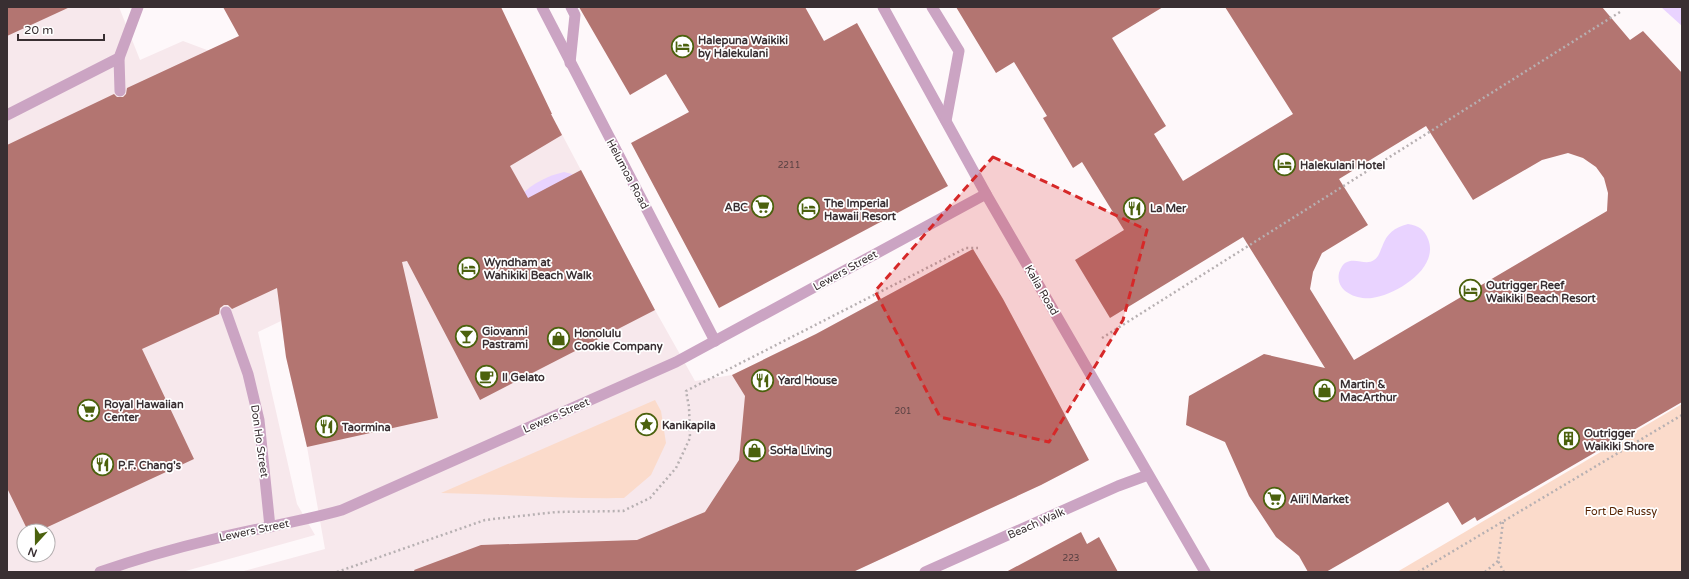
<svg xmlns="http://www.w3.org/2000/svg" width="1689" height="579" font-family="'Varela Round',sans-serif">
  <style>
    .built { fill: #f7e8ec; fill-rule: evenodd }
    .green { fill: #fbdbcb }
    .water { fill: #e9d3ff }
    .building { fill: #b37571; fill-rule: evenodd }
    .lines { fill: none; stroke-linecap: round; stroke-linejoin: round }
    .path { stroke: #b7b0b2; stroke-width: 2.5; stroke-dasharray: 2 3; stroke-linecap: butt }
    .service { stroke: #cba4c3; stroke-width: 11 }
    .minor { stroke: #cba4c3; stroke-width: 11 }
    .tertiary { stroke: #cba4c3; stroke-width: 11 }
    .marked { fill: #d62828; fill-opacity: 0.2; stroke: #d62828; stroke-width: 3; stroke-dasharray: 8 5; stroke-linejoin: round }
    .labels { text-anchor: middle; stroke-width: 3.5; stroke-linejoin: round; paint-order: stroke }
    .number-label { font-size: 9px; fill: #584042 }
    .poi-label { font-size: 11px; font-weight: bold; fill: #392f32; stroke: #fff; text-anchor: start }
    .street-label { font-size: 11px; fill: #392f32; stroke: #fff }
    .park-label { font-size: 11px; fill: #520; stroke: #fff }
  </style>
  <rect width="100%" height="100%" fill="#fef8fa"/>
  <path class="built" d="M7 7H119L140 60 183 41 255 68 557 125 655 310 695 381 732 375 816 334 973 249 1003 299 1089 460 1041 485 853 572H240L325 549 307 447 286 357 281 321 258 332 297 504 315 535 182 572H7ZM24 531H48V555H24Z"/>
  <g class="green">
    <path d="M655 400 661 411 666 443 651 475 624 498C563 499 502 494 441 493Z"/>
    <polygon points="1682,404 1682,572 1397,572"/>
  </g>
  <g class="water">
    <polygon points="1661,7 1682,7 1682,26"/>
    <path d="M564 172 572 174 580 186 555 212 520 196C533 183 547 176 564 172Z"/>
    <path d="M1408 224C1419 226 1424 229 1428 239 1440 268 1396 295 1372 298 1358 300 1335 292 1339 273 1340 270 1342 265 1345 263 1355 257 1366 266 1374 260 1379 257 1380 251 1382 247 1387 233 1394 228 1408 224Z"/>
  </g>
  <g class="building">
    <polygon points="7,7 70,7 7,36"/>
    <polygon points="223,7 501,7 552,114 551,114 562,135 510,166 528,198 581,170 655,310 480,400 407,261 402,262 438,418 307,447 286,357 277,288 232,309 228,305 224,305 220,308 219,314 142,349 194,459 39,531 28,531 7,488 7,145 114,94 117,97 123,97 126,94 127,88 239,36"/>
    <polygon points="579,7 805,7 824,41 857,23 948,186 719,308 631,143 689,112 666,74 630,95"/>
    <path d="M956 7H1163L1112 38 1166 126 1154 134 1183 181 1293 114 1225 7H1602L1630 40 1643 31 1682 73V402L1477 521 1475 517 1462 525 1448 502 1326 572H1308L1299 556 1276 537 1249 496 1225 442 1186 425 1189 396 1264 354 1325 368 1243 237 1110 318 1075 260 1124 230 1082 162 1073 168 1043 118 1047 116 1014 62 996 73ZM1426 126 1473 200 1542 160 1568 153 1583 158 1596 167 1604 178 1608 193 1607 211 1354 360 1310 289 1313 272 1322 253 1368 225 1339 179Z"/>
    <polygon points="973,249 1003,299 1089,460 1041,485 853,572 415,572 414,570 481,545 637,540 705,512 739,460 745,396 732,375 816,334"/>
    <polygon points="1081,532 1087,544 1099,537 1118,572 1006,572"/>
  </g>
  <g class="lines">
    <g class="path">
      <polyline points="1102,338 1620,12"/>
      <polyline points="1503,522 1498,561 1504,572"/>
      <polyline points="337,572 485,520 556,512 623,511 650,498 676,468 690,438 689,407 686,391 966,248 978,248"/>
      <polyline points="1418,572 1682,415"/>
      <polyline points="1485,572 1498,561"/>
    </g>
    <g class="service">
      <polyline points="542,7 715,341"/>
      <polyline points="883,7 986,194"/>
      <polyline points="932,7 959,51 946,121"/>
      <polyline points="119,58 120,91"/>
      <polyline points="570,63 575,15 571,7"/>
      <polyline points="7,115 119,58 138,7"/>
      <polyline points="226,312 248,374 259,420 270,527"/>
    </g>
    <path class="minor" d="M100 572C137 559 176 548 214 539 257 528 300 522 342 510L676 362 986 194 1205 572"/>
    <polyline class="tertiary" points="925,572 1118,486 1148,475"/>
  </g>
  <path class="marked" d="M993 157 1147 230 1123 320 1049 442 940 417 875 291Z"/>
  <defs>
    <symbol id="hotel-ring" viewBox="-11 -11 22 22"><circle r="9.5" fill="#fff" stroke="#4b610d" stroke-width="1.5"/><path d="M-6-4.5h1.5V1H6V5H4.5V3h-9V5H-6ZM-4 0a1.8 1.8 0 1 1 3.6 0ZM.5 0V-2.5h3Q6-2.5 6 0Z" fill="#4b610d"/></symbol>
    <symbol id="supermarket-ring" viewBox="-11 -11 22 22"><circle r="9.5" fill="#fff" stroke="#4b610d" stroke-width="1.5"/><path d="M-6-5.5h2.5l.6 2H6L4.5 2H-2.5L-4.4-4H-6ZM-1.5 3.2a1.3 1.3 0 1 0 .1 0ZM3 3.2a1.3 1.3 0 1 0 .1 0Z" fill="#4b610d"/></symbol>
    <symbol id="restaurant-ring" viewBox="-11 -11 22 22"><circle r="9.5" fill="#fff" stroke="#4b610d" stroke-width="1.5"/><path d="M-5-6h1v4h1v-4h1v4h1v-4h1v5L-1.5 .5V6h-2V.5L-5-1ZM5-6V6H3V1.5H1.5Q1.5-4 5-6Z" fill="#4b610d"/></symbol>
    <symbol id="bar-ring" viewBox="-11 -11 22 22"><circle r="9.5" fill="#fff" stroke="#4b610d" stroke-width="1.5"/><path d="M-6-5H6L.8 .8V4.5H3.5V6h-7V4.5H-.8V.8Z" fill="#4b610d"/></symbol>
    <symbol id="shop-ring" viewBox="-11 -11 22 22"><circle r="9.5" fill="#fff" stroke="#4b610d" stroke-width="1.5"/><path d="M-5-2.5h2.3a2.7 3.5 0 0 1 5.4 0H5L5.5 6h-11ZM-1.5-2.5h3a1.5 2.3 0 0 0-3 0Z" fill="#4b610d"/></symbol>
    <symbol id="cafe-ring" viewBox="-11 -11 22 22"><circle r="9.5" fill="#fff" stroke="#4b610d" stroke-width="1.5"/><path d="M-5.5-4.5H6V0H3Q3 3.5 0 3.5H-2.5Q-5.5 3.5-5.5 0ZM3-3.2v2h1.7v-2ZM-6 4.5H4V6H-6Z" fill="#4b610d"/></symbol>
    <symbol id="sight-ring" viewBox="-11 -11 22 22"><circle r="9.5" fill="#fff" stroke="#4b610d" stroke-width="1.5"/><path d="M0-6L1.8-2.2L6-1.7L2.9 1.2L3.7 5.4L0 3.3L-3.7 5.4L-2.9 1.2L-6-1.7L-1.8-2.2Z" fill="#4b610d"/></symbol>
    <symbol id="building-ring" viewBox="-11 -11 22 22"><circle r="9.5" fill="#fff" stroke="#4b610d" stroke-width="1.5"/><path d="M-4-6H4V6H1V3H-1V6H-4ZM-2.5-4.3h1.7v1.8h-1.7ZM.8-4.3h1.7v1.8H.8ZM-2.5-1h1.7V.8h-1.7ZM.8-1h1.7V.8H.8Z" fill="#4b610d"/></symbol>
  </defs>
  <g fill-rule="evenodd">
    <use href="#hotel-ring" x="670" y="34" width="25" height="25"/>
    <use href="#hotel-ring" x="1272" y="152" width="25" height="25"/>
    <use href="#supermarket-ring" x="750" y="194" width="25" height="25"/>
    <use href="#restaurant-ring" x="1122" y="196" width="25" height="25"/>
    <use href="#hotel-ring" x="796" y="196" width="25" height="25"/>
    <use href="#hotel-ring" x="456" y="256" width="25" height="25"/>
    <use href="#hotel-ring" x="1458" y="278" width="25" height="25"/>
    <use href="#bar-ring" x="454" y="324" width="25" height="25"/>
    <use href="#shop-ring" x="546" y="326" width="25" height="25"/>
    <use href="#cafe-ring" x="474" y="364" width="25" height="25"/>
    <use href="#restaurant-ring" x="750" y="368" width="25" height="25"/>
    <use href="#shop-ring" x="1312" y="378" width="25" height="25"/>
    <use href="#supermarket-ring" x="76" y="398" width="25" height="25"/>
    <use href="#sight-ring" x="634" y="412" width="25" height="25"/>
    <use href="#restaurant-ring" x="314" y="414" width="25" height="25"/>
    <use href="#building-ring" x="1556" y="426" width="25" height="25"/>
    <use href="#shop-ring" x="742" y="438" width="25" height="25"/>
    <use href="#restaurant-ring" x="90" y="452" width="25" height="25"/>
    <use href="#supermarket-ring" x="1262" y="486" width="25" height="25"/>
  </g>
  <g class="labels">
    <g class="number-label">
      <text x="789" y="168">2211</text>
      <text x="903" y="414">201</text>
      <text x="1071" y="561">223</text>
    </g>
    <g class="poi-label">
      <text x="698" y="44">Halepuna Waikiki<tspan x="698" dy="13">by Halekulani</tspan></text>
      <text x="1300" y="169">Halekulani Hotel</text>
      <text x="824" y="207">The Imperial<tspan x="824" dy="13">Hawaii Resort</tspan></text>
      <text x="748" y="211" text-anchor="end">ABC</text>
      <text x="1150" y="212">La Mer</text>
      <text x="484" y="266">Wyndham at<tspan x="484" dy="13">Wahikiki Beach Walk</tspan></text>
      <text x="1486" y="289">Outrigger Reef<tspan x="1486" dy="13">Waikiki Beach Resort</tspan></text>
      <text x="482" y="335">Giovanni<tspan x="482" dy="13">Pastrami</tspan></text>
      <text x="574" y="337">Honolulu<tspan x="574" dy="13">Cookie Company</tspan></text>
      <text x="502" y="381">Il Gelato</text>
      <text x="778" y="384">Yard House</text>
      <text x="1340" y="388">Martin &amp;<tspan x="1340" dy="13">MacArthur</tspan></text>
      <text x="104" y="408">Royal Hawaiian<tspan x="104" dy="13">Center</tspan></text>
      <text x="662" y="429">Kanikapila</text>
      <text x="342" y="431">Taormina</text>
      <text x="1584" y="437">Outrigger<tspan x="1584" dy="13">Waikiki Shore</tspan></text>
      <text x="770" y="454">SoHa Living</text>
      <text x="118" y="469">P.F. Chang's</text>
      <text x="1290" y="503">Ali'i Market</text>
    </g>
    <g class="street-label">
      <text transform="translate(628 174) rotate(62)" y="4">Helumoa Road</text>
      <text transform="translate(845 270) rotate(-29)" y="4">Lewers Street</text>
      <text transform="translate(1042 290) rotate(60)" y="4">Kalia Road</text>
      <text transform="translate(556 415) rotate(-24)" y="4">Lewers Street</text>
      <text transform="translate(260 441) rotate(82)" y="4">Don Ho Street</text>
      <text transform="translate(1036 523) rotate(-24)" y="4">Beach Walk</text>
      <text transform="translate(254 530) rotate(-12)" y="4">Lewers Street</text>
    </g>
    <g class="park-label">
      <text x="1621" y="515">Fort De Russy</text>
    </g>
  </g>
  <rect width="1689" height="579" fill="none" stroke="#392f32" stroke-width="16"/>
  <g transform="translate(36 543) rotate(201)"><circle r="19" fill="#ffffff" stroke="#b0acad"/>
  <path d="M0-3L7 15L0 10L-7 15Z" fill="#4b610d"/>
  <text y="-6" font-size="11" font-weight="bold" text-anchor="middle" fill="#392f32">N</text>
  </g>
  <path d="M18 34v6h86v-6" fill="none" stroke="#392f32" stroke-width="2"/>
  <text x="24" y="34" font-size="12" fill="#392f32" stroke="#ffffff" stroke-width="3" paint-order="stroke">20 m</text>
</svg>
